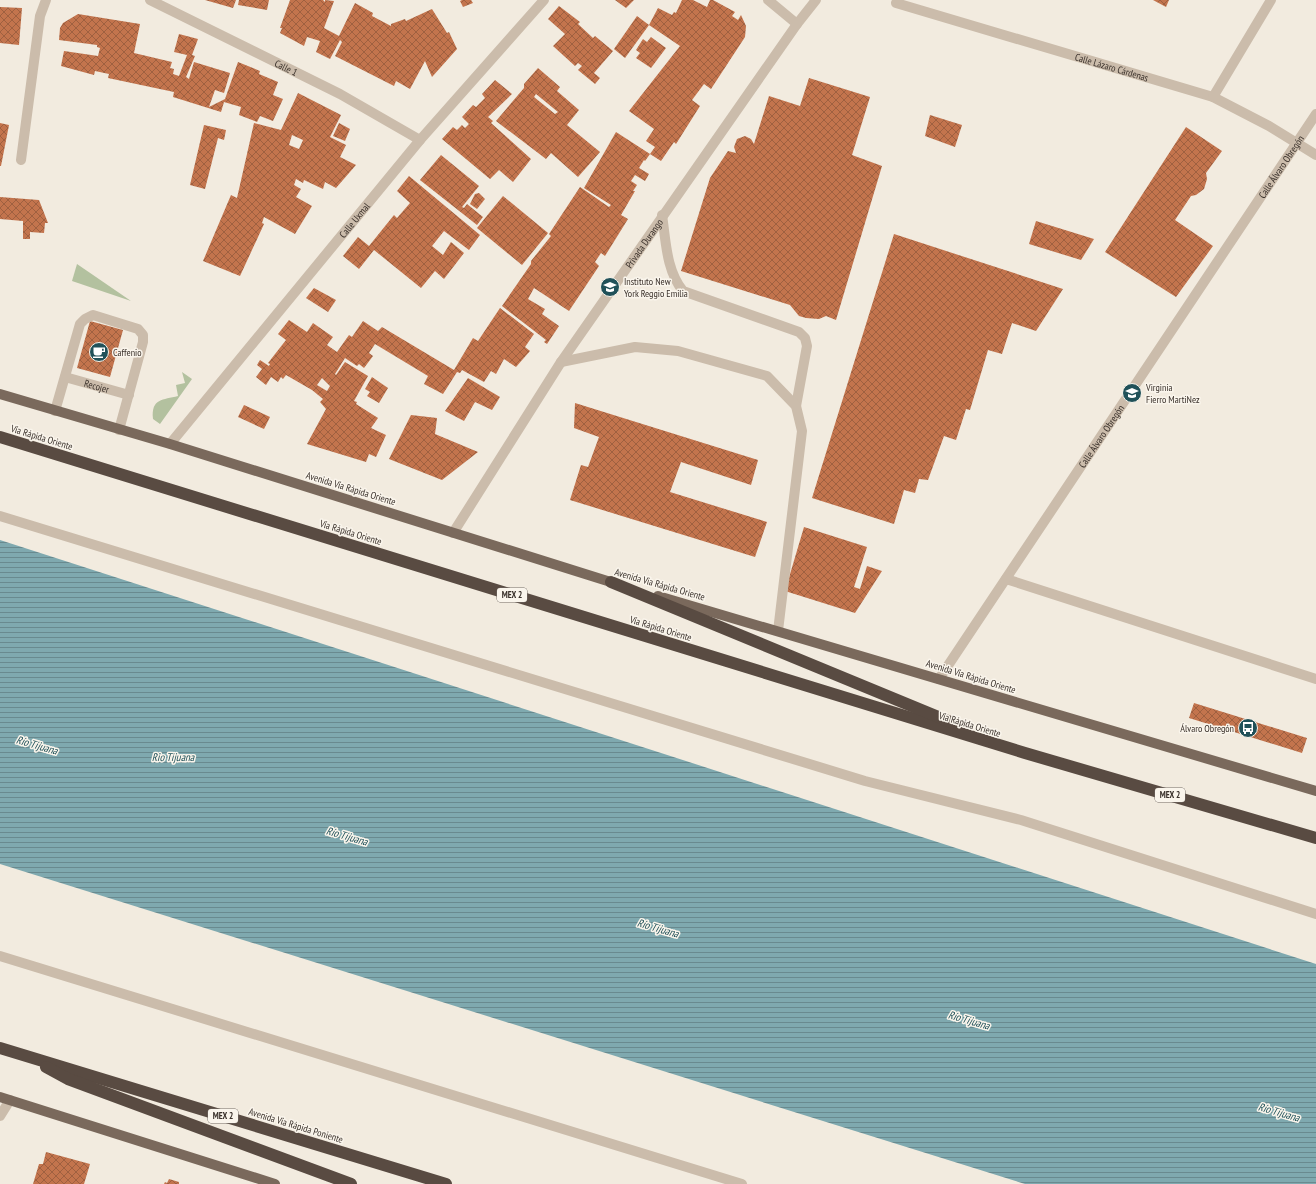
<svg xmlns="http://www.w3.org/2000/svg" width="1316" height="1184" font-family="'PT Sans Narrow',sans-serif">
  <style>
    .grass { fill: #b3c19f }
    .water { fill: url(#water-rules) }
    .building { fill: url(#building-cross-hatch); fill-rule: evenodd }
    .lines { fill: none; stroke-linecap: round; stroke-linejoin: round }
    .minor { stroke: #cbbcab; stroke-width: 10 }
    .major { stroke: #7a695c; stroke-width: 10 }
    .highway { stroke: #594b42; stroke-width: 12 }
    .labels { text-anchor: middle; stroke-width: 3; stroke-linejoin: round; paint-order: stroke }
    .shield { fill: #faf5ec; stroke: #736b64; stroke-width: 1 }
    .shield-label { font-size: 9px; font-weight: bold; fill: #39302a }
    .street-label { font-size: 10px; fill: #39302a; stroke: #faf5ec }
    .poi-label { font-size: 10px; fill: #39302a; stroke: #faf5ec; text-anchor: start }
    .water-label { font-size: 11px; font-style: italic; fill: #205159; stroke: #faf5ec }
  </style>
  <defs>
    <pattern id="water-rules" width="6" height="5" patternUnits="userSpaceOnUse"><rect width="6" height="5" fill="#7fa9af"/><path d="M0 2.5h6" fill="none" stroke="#698a8f"/></pattern>
    <pattern id="building-cross-hatch" width="8" height="8" patternUnits="userSpaceOnUse"><rect width="8" height="8" fill="#c3744d"/><path d="M0 0l8 8M0 8l8-8" fill="none" stroke="#9f6040"/></pattern>
  </defs>
  <rect width="100%" height="100%" fill="#f2ebdf"/>
  <g class="grass">
    <polygon points="77,264 131,301 72,281"/>
    <path d="M182 372 192 379 160 424 153 419C151 398 163 400 178 396L176 385 185 383Z"/>
  </g>
  <polygon class="water" points="0,540 1316,964 1316,1184 1025,1184 0,864"/>
  <g class="building">
    <polygon points="205,0 236,0 233,8"/>
    <polygon points="239,0 269,0 267,10 238,5"/>
    <polygon points="290,0 323,0 325,2 325,0 334,1 324,28 339,36 355,3 373,13 372,16 391,26 391,24 405,19 406,21 432,9 447,33 449,32 457,49 432,77 425,61 410,89 396,81 394,86 335,56 342,42 340,40 330,59 316,52 320,41 307,37 304,46 280,33 282,28 280,28"/>
    <polygon points="462,0 471,0 473,3 463,7 460,1"/>
    <polygon points="615,0 634,0 626,8"/>
    <polygon points="682,0 693,0 707,7 710,0 713,0 735,12 732,16 738,20 741,15 746,26 745,37 711,89 704,84 692,100 700,106 676,144 674,142 661,161 650,154 655,147 646,141 654,129 629,111 680,46 649,25 658,8 672,15 674,12 676,13"/>
    <polygon points="1153,0 1169,0 1166,7"/>
    <polygon points="559,6 580,22 578,24 593,38 595,36 613,51 594,73 600,78 595,84 578,70 582,66 578,63 575,66 553,46 565,34 548,19"/>
    <polygon points="0,7 22,8 19,45 0,43"/>
    <polygon points="78,14 140,24 134,53 172,62 170,68 174,69 173,74 179,76 187,55 174,52 179,34 198,39 192,55 195,56 186,77 189,79 194,62 230,73 224,93 215,90 209,107 225,99 238,62 260,71 259,74 278,82 273,95 283,99 273,121 260,116 257,122 239,115 241,107 224,102 221,112 173,97 174,92 108,78 109,74 95,71 94,75 61,66 64,51 98,56 100,48 97,47 97,45 59,40 60,28 63,23"/>
    <polygon points="637,16 649,25 625,58 614,49"/>
    <polygon points="651,37 666,48 651,68 636,58 640,53 636,50 643,39 647,42"/>
    <path d="M538 68 560 87 557 91 579 110 567 125 600 152 578 177 551 153 546 159 496 121 524 88V84ZM536 94 558 112 555 114 534 97Z"/>
    <polygon points="809,78 870,97 852,155 882,166 836,320 826,316 819,319 806,318 799,316 790,305 681,271 710,178 728,151 736,153 734,147 737,139 745,136 751,139 754,144 769,96 800,106"/>
    <polygon points="495,80 512,94 488,117 493,121 491,123 531,159 513,182 499,170 490,179 442,139 453,127 457,130 462,125 465,128 469,124 462,117 473,105 476,107 485,98 482,94"/>
    <path d="M298 93 341 115 330 137 346 145 340 157 356 165 336 188 325 182 323 189 304 180 303 183 296 179 294 185 301 189 296 197 312 206 295 234 264 217 262 223 264 224 240 276 203 261 231 195 237 198 254 123 281 130ZM292 135 303 140 299 149 289 145Z"/>
    <polygon points="930,115 962,125 955,147 925,136"/>
    <polygon points="0,123 9,125 1,166 0,166"/>
    <polygon points="339,123 350,129 345,141 333,136"/>
    <polygon points="204,125 226,130 224,140 218,138 205,189 190,185"/>
    <polygon points="1186,127 1222,151 1206,173 1207,179 1204,189 1196,195 1191,196 1175,220 1213,246 1176,297 1105,252"/>
    <polygon points="616,132 650,154 645,161 644,160 639,168 649,174 645,181 635,175 631,181 637,185 633,191 635,191 621,215 628,219 605,256 601,253 595,262 599,266 569,311 534,288 528,299 545,309 542,314 559,326 547,344 544,342 546,340 502,306 531,264 531,261 551,236 549,234 580,187 609,207 611,205 584,188"/>
    <polygon points="441,155 479,186 462,207 464,208 467,204 483,217 477,225 420,180"/>
    <polygon points="409,176 480,235 469,250 444,231 432,246 443,255 451,242 464,253 444,279 435,271 421,288 374,250 359,269 343,256 358,237 369,246 394,215 397,218 410,203 397,191"/>
    <polygon points="479,193 485,199 477,209 470,204 475,194"/>
    <polygon points="503,196 548,233 522,265 477,228"/>
    <polygon points="0,197 39,200 48,223 45,223 44,233 30,232 30,239 23,239 23,221 0,219"/>
    <polygon points="1036,221 1094,239 1081,260 1029,244"/>
    <polygon points="894,234 1063,289 1036,331 1012,323 1002,354 988,350 970,410 966,409 956,440 944,436 928,480 919,479 915,493 904,490 894,524 812,498"/>
    <polygon points="314,288 336,300 328,312 306,298"/>
    <path d="M500 308 534 334 525 347 530 351 516 367 504 359 496 374 491 371 484 382 462 370 460 373 457 372 443 394 424 384 428 376 375 344 369 353 373 356 364 368 359 364 357 366 345 358 335 374 336 375 345 362 368 376 354 401 357 402 356 404 378 418 371 428 386 435 376 457 369 454 366 462 307 444 326 409 320 402 323 399 312 390 286 375 283 379 281 377 278 382 271 377 266 385 256 377 262 369 257 365 260 360 269 366 270 364 268 363 286 340 278 334 289 320 307 332 313 323 333 337 327 345 337 352 349 335 352 337 363 321 378 331 382 327 454 370 473 338 478 341ZM322 378 330 386 327 391 317 385Z"/>
    <polygon points="90,321 123,330 110,377 77,368"/>
    <polygon points="372,377 388,388 379,403 367,396 370,392 365,389"/>
    <polygon points="468,378 500,397 492,410 475,402 464,421 445,411"/>
    <polygon points="575,403 758,460 751,485 681,462 670,492 767,522 755,557 570,500 581,465 588,467 599,437 574,428"/>
    <polygon points="244,405 270,417 264,429 238,417"/>
    <polygon points="411,415 437,418 435,434 478,452 442,480 389,459"/>
    <polygon points="804,527 867,547 854,587 860,589 867,566 882,571 855,613 785,591"/>
    <polygon points="1194,703 1307,738 1302,753 1189,718"/>
    <polygon points="46,1152 90,1164 84,1184 33,1184 39,1164 43,1164"/>
    <polygon points="169,1179 179,1182 179,1184 164,1184 165,1182 167,1183"/>
  </g>
  <g class="lines">
    <g class="minor">
      <path id="s1" d="M150 0 340 94 420 140"/>
      <polyline points="768,0 797,24"/>
      <path id="s2" d="M896 3 1213 97 1269 126 1316 155"/>
      <polyline points="1213,97 1271,0"/>
      <polyline points="21,160 40,16 46,0"/>
      <path d="M662 215C666 241 666 270 683 291L799 332 805 338 807 346 796 406"/>
      <polyline points="561,362 635,347 678,351 767,376 796,406 802,431 778,631"/>
      <path id="s3" d="M65 377 129 395"/>
      <polyline points="55,411 80,324 85,319 93,315 138,329 143,335 143,342 119,430"/>
      <path id="s4" d="M170 444 420 140 544 0"/>
      <polyline points="0,516 865,781 1021,820 1316,914"/>
      <path id="s5" d="M453 533 561 362 797 24 816 0"/>
      <polyline points="1006,579 1316,679"/>
      <path id="s6" d="M939 679 1316 114"/>
      <polyline points="0,956 742,1184"/>
      <polyline points="0,1116 10,1100"/>
    </g>
    <g class="major">
      <polyline points="0,394 170,444 617,584"/>
      <polyline points="658,596 1316,791"/>
      <polyline points="0,1097 275,1184"/>
    </g>
    <g class="highway">
      <polyline points="0,437 1025,753 1316,838"/>
      <polyline points="611,582 953,723"/>
      <polyline points="0,1048 446,1184"/>
      <polyline points="46,1067 68,1079 351,1184"/>
    </g>
  </g>
  <defs>
    <symbol id="school-disc" viewBox="-11 -11 22 22"><circle r="9.5" fill="#205159" stroke="#faf5ec"/><path d="M0-5L7-2L0 1L-7-2ZM-4 1L0 2.5L4 1V4Q0 6-4 4Z" fill="#fff"/></symbol>
    <symbol id="cafe-disc" viewBox="-11 -11 22 22"><circle r="9.5" fill="#205159" stroke="#faf5ec"/><path d="M-5.5-4.5H6V0H3Q3 3.5 0 3.5H-2.5Q-5.5 3.5-5.5 0ZM3-3.2v2h1.7v-2ZM-6 4.5H4V6H-6Z" fill="#fff"/></symbol>
    <symbol id="bus-disc" viewBox="-11 -11 22 22"><circle r="9.5" fill="#205159" stroke="#faf5ec"/><path d="M-5-6H5V4H4V6H2V4H-2V6H-4V4H-5ZM-3.5-4V0h7V-4ZM-3.5 1.2v1.5H-2V1.2ZM2 1.2v1.5H3.5V1.2Z" fill="#fff"/></symbol>
  </defs>
  <g fill-rule="evenodd">
    <use href="#school-disc" x="599" y="276" width="22" height="22"/>
    <use href="#cafe-disc" x="88" y="341" width="22" height="22"/>
    <use href="#school-disc" x="1121" y="382" width="22" height="22"/>
    <use href="#bus-disc" x="1237" y="717" width="22" height="22"/>
  </g>
  <g class="labels">
    <g class="shield">
      <rect x="497" y="588" width="30" height="14" rx="3"/>
      <rect x="1155" y="788" width="30" height="14" rx="3"/>
      <rect x="208" y="1109" width="30" height="14" rx="3"/>
    </g>
    <g class="shield-label">
      <text x="512" y="598">MEX 2</text>
      <text x="1170" y="798">MEX 2</text>
      <text x="223" y="1119">MEX 2</text>
    </g>
    <g class="street-label">
      <text dy="4" stroke="none"><textPath href="#s2" startOffset="225">Calle Lázaro Cárdenas</textPath></text>
      <text dy="4" stroke="none"><textPath href="#s1" startOffset="152">Calle 1</textPath></text>
      <text dy="4" stroke="none"><textPath href="#s6" startOffset="616">Calle Álvaro Obregón</textPath></text>
      <text dy="4" stroke="none"><textPath href="#s4" startOffset="290">Calle Uxmal</textPath></text>
      <text dy="4" stroke="none"><textPath href="#s5" startOffset="347">Privada Durango</textPath></text>
      <text dy="4" stroke="none"><textPath href="#s3" startOffset="33">Recojer</textPath></text>
      <text dy="4" stroke="none"><textPath href="#s6" startOffset="292">Calle Álvaro Obregón</textPath></text>
      <text transform="translate(42 437) rotate(17)" y="4">Vía Rápida Oriente</text>
      <text transform="translate(351 488) rotate(17)" y="4">Avenida Vía Rápida Oriente</text>
      <text transform="translate(351 532) rotate(17)" y="4">Vía Rápida Oriente</text>
      <text transform="translate(660 584) rotate(16)" y="4">Avenida Vía Rápida Oriente</text>
      <text transform="translate(661 628) rotate(17)" y="4">Vía Rápida Oriente</text>
      <text transform="translate(971 676) rotate(17)" y="4">Avenida Vía Rápida Oriente</text>
      <text transform="translate(970 724) rotate(17)" y="4">Vía Rápida Oriente</text>
      <text transform="translate(296 1125) rotate(17)" y="4">Avenida Vía Rápida Poniente</text>
    </g>
    <g class="poi-label">
      <text x="624" y="285">Instituto New<tspan x="624" dy="12">York Reggio Emilia</tspan></text>
      <text x="113" y="356">Caffenio</text>
      <text x="1146" y="391">Virginia<tspan x="1146" dy="12">Fierro MartiNez</tspan></text>
      <text x="1234" y="732" text-anchor="end">Álvaro Obregón</text>
    </g>
    <g class="water-label">
      <text transform="translate(37 745) rotate(16)" y="4">Río Tijuana</text>
      <text x="173" y="761">Rio Tijuana</text>
      <text transform="translate(347 836) rotate(16)" y="4">Río Tijuana</text>
      <text transform="translate(658 928) rotate(16)" y="4">Río Tijuana</text>
      <text transform="translate(969 1020) rotate(16)" y="4">Río Tijuana</text>
      <text transform="translate(1279 1112) rotate(16)" y="4">Río Tijuana</text>
    </g>
  </g>
</svg>
